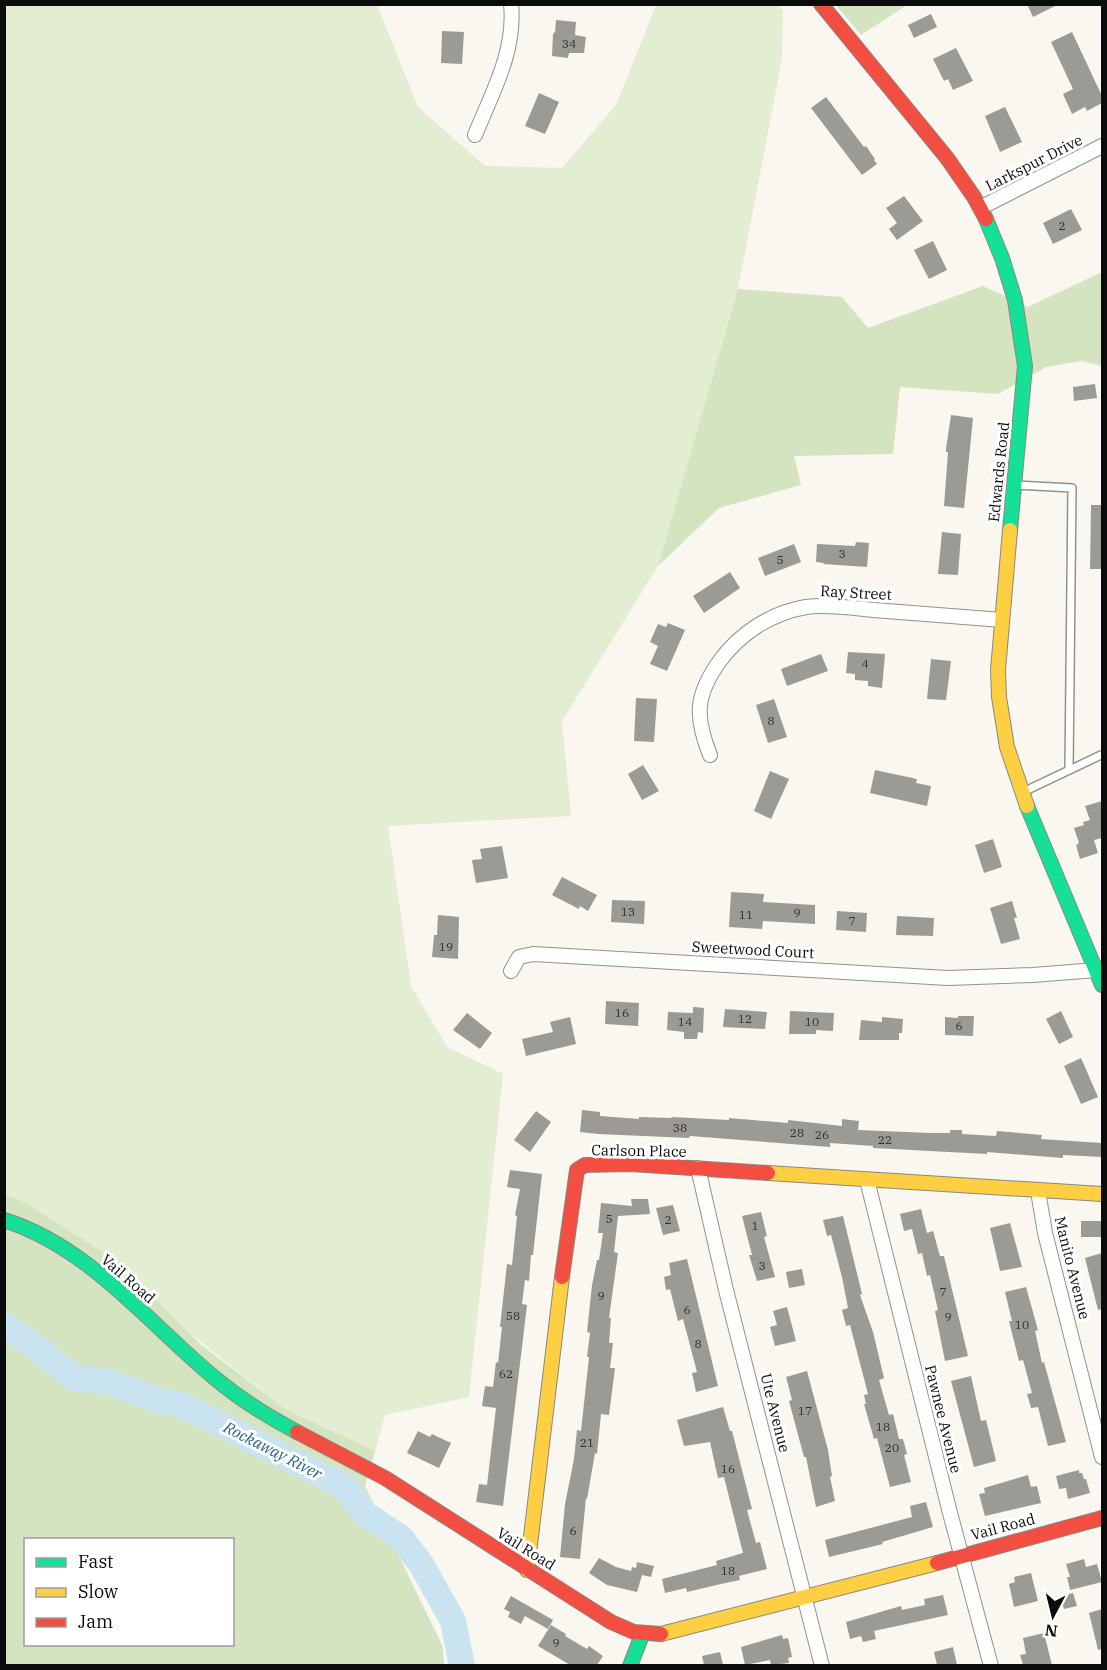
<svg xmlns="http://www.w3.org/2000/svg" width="1107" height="1670" font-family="'IBM Plex Serif',serif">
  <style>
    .green { fill: #e2edd1 }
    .forest { fill: #d4e3c0; fill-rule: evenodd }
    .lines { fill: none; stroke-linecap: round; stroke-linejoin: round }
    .river { stroke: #c9e4f0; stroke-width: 26 }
    .building { fill: #9c9a95 }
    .lane-casing { stroke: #92918e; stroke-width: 10 }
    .street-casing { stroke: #92918e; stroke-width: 16 }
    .fast-casing { stroke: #898884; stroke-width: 16 }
    .slow-casing { stroke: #898884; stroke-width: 16 }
    .jam-casing { stroke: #898884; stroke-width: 16 }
    .lane { stroke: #fefefd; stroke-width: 7 }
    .street { stroke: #fefefd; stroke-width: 14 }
    .fast { stroke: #16e098; stroke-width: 14 }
    .slow { stroke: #ffcf43; stroke-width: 14 }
    .jam { stroke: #f24e42; stroke-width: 14 }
    .labels { text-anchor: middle; stroke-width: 6; stroke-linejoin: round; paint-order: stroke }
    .number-label { font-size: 12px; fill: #2f2f2e }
    .street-label { font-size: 15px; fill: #0b0b0b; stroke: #fff }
    .water-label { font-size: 16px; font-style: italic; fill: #216391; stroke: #fff }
  </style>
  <rect width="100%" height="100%" fill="#f9f7ef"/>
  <polygon class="green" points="5,5 377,5 418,107 485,166 562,168 616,105 656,5 778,5 783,10 782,59 738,289 658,566 562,721 571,816 388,826 411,986 447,1047 503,1074 469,1397 385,1415 375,1451 285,1409 22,1200 5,1195"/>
  <g class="forest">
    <polygon points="836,5 907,5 861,35"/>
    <polygon points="1102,272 1102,366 1081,361 1046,367 998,394 900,387 893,454 794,456 801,485 719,508 658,566 738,289 842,297 868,328 983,286 1028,307"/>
    <path d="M5 1195 21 1200 120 1263 199 1343 285 1409 375 1451 365 1486 443 1647 444 1665 5 1666ZM26 1540H232V1644H26Z"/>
  </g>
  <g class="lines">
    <polyline class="river" points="4,1325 36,1347 74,1378 109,1382 160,1401 180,1404 345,1487 365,1514 401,1538 421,1564 453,1621 462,1666"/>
  </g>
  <g class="building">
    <polygon points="1027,4 1059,4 1033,17"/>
    <polygon points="931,14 937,27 914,38 908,25"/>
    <polygon points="556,20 576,22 575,35 586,37 584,53 569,53 568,58 552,56 553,34 555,32"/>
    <polygon points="442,31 464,32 462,64 441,63"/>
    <polygon points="1072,32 1102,96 1102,103 1087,111 1085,107 1072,114 1063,94 1073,89 1051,42"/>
    <polygon points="956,48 973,81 953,90 948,79 944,81 933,59"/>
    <polygon points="539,93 559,102 545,134 525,126"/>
    <polygon points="826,97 864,147 866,146 875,159 874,160 877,164 862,175 811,108"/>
    <polygon points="1005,107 1022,142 1000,152 985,116"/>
    <polygon points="904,196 923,221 897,240 889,229 897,223 886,208"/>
    <polygon points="1071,209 1082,230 1053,244 1043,223"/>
    <polygon points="933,241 947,270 929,279 914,250"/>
    <polygon points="1095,384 1097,398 1074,401 1073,387"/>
    <polygon points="951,415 973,418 964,508 944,506 948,452 946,452 946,449"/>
    <polygon points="1091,505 1102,505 1102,569 1090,569"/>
    <polygon points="942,532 961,534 958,575 938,574"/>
    <polygon points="856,542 869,543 867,567 823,564 824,563 816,562 817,544 855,546"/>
    <polygon points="794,544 801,562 765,576 758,558"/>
    <polygon points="730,572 740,588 704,613 693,596"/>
    <polygon points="668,623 685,630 667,671 650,664 658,646 650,642 658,624 666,627"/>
    <polygon points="848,652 885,654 882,688 868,686 868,681 855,680 855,674 846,673"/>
    <polygon points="821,654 828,671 787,686 781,669"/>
    <polygon points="931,659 951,661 946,700 927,699"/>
    <polygon points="636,698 657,699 654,742 634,741"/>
    <polygon points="774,699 787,737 768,743 756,705"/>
    <polygon points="643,765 659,791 642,800 628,774"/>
    <polygon points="875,770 917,779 916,783 931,786 927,806 870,793"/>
    <polygon points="770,771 789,779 771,819 754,811"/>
    <polygon points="1102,801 1102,838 1094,840 1098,853 1080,859 1076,845 1079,843 1074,828 1084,825 1083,822 1090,820 1085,806"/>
    <polygon points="993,839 1002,867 984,873 975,845"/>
    <polygon points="502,846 508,878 476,883 472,860 482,859 480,849"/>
    <polygon points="562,877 597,895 588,911 580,906 579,909 552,895"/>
    <polygon points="731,892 764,894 763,902 815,905 815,924 763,921 762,929 729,927"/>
    <polygon points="612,900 645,901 644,924 611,922"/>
    <polygon points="1012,901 1017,918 1014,918 1020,939 1001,944 990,908"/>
    <polygon points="837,911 867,913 866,932 836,930"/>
    <polygon points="438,915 459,917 458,959 432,957 434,935 437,935"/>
    <polygon points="897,916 934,918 933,936 896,935"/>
    <polygon points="606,1001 639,1003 638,1026 605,1024"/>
    <polygon points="693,1007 704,1008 703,1033 698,1032 697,1039 684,1039 684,1032 667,1030 668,1012 693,1013"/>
    <polygon points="725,1009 767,1012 765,1029 723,1027"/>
    <polygon points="790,1011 834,1013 833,1031 816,1030 816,1034 789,1034"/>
    <polygon points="1061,1011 1073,1037 1059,1044 1046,1019"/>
    <polygon points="467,1013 492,1033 480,1049 453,1030"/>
    <polygon points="958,1016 974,1016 973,1036 945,1035 945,1017 958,1018"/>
    <polygon points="570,1017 576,1044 526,1056 522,1039 553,1032 550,1022"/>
    <polygon points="882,1017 903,1019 902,1033 899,1033 899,1040 859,1040 861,1020 882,1022"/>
    <polygon points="1081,1058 1098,1097 1081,1104 1064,1066"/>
    <polygon points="582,1110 600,1112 600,1116 639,1119 639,1117 671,1118 672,1117 729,1120 729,1118 788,1123 788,1120 842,1126 842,1119 859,1121 858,1130 930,1133 950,1133 950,1130 962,1130 962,1134 996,1136 997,1131 1042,1135 1041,1139 1102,1143 1102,1157 1063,1155 1063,1158 987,1152 987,1154 873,1148 873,1146 830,1143 830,1147 690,1136 689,1138 598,1134 580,1132"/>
    <polygon points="536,1111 551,1122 530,1152 514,1140"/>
    <polygon points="510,1170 542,1174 533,1255 531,1255 529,1281 525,1280 522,1304 527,1305 503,1506 476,1502 479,1484 487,1485 496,1408 482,1406 485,1386 493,1387 496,1362 498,1363 502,1327 500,1327 507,1264 512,1265 517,1216 515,1215 520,1189 507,1187"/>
    <polygon points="631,1199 648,1199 650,1214 618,1216 614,1252 618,1253 609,1318 611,1318 609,1343 613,1343 610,1368 615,1368 609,1415 601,1414 597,1454 595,1453 587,1499 586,1498 580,1559 560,1557 565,1504 574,1459 577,1430 581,1431 589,1357 587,1357 590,1333 587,1332 592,1285 597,1260 599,1260 603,1233 598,1233 601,1203 632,1206"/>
    <polygon points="673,1205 680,1231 663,1235 656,1208"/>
    <polygon points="921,1209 927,1233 933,1231 940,1256 944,1256 968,1356 945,1361 935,1311 938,1310 930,1275 927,1276 922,1253 918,1254 912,1229 904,1231 900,1214"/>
    <polygon points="761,1212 767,1236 764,1237 775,1277 757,1281 749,1255 752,1255 742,1216"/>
    <polygon points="843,1216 862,1294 860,1295 873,1332 884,1378 879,1380 889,1415 893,1414 899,1439 903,1439 907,1454 904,1455 911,1482 890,1487 877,1438 874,1439 864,1404 866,1404 864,1395 868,1394 850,1325 846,1326 842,1310 848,1308 842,1277 831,1235 827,1236 823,1220"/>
    <rect x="1081" y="1221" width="21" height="16"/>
    <polygon points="1010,1223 1022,1267 1000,1271 990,1228"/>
    <polygon points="1102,1253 1102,1309 1098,1310 1085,1258"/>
    <polygon points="687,1259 718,1386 696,1392 692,1373 697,1372 683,1319 678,1321 670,1289 666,1290 664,1277 671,1275 669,1263"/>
    <polygon points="802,1269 805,1285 789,1288 786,1272"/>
    <polygon points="1026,1287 1038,1330 1035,1331 1042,1363 1044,1362 1066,1442 1048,1446 1038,1407 1031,1408 1027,1394 1032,1393 1023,1360 1019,1361 1009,1321 1012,1321 1005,1292"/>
    <polygon points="787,1307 796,1341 775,1346 770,1327 777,1325 773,1311"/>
    <polygon points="807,1371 828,1450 832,1476 830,1477 835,1501 816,1507 806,1457 804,1457 789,1401 792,1400 786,1377"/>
    <polygon points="971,1376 981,1421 986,1420 996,1461 974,1467 951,1381"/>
    <polygon points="723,1407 730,1431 732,1431 752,1509 747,1510 756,1543 760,1542 767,1569 739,1576 740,1580 721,1584 687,1592 686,1588 665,1593 662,1579 717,1565 716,1561 743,1553 724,1477 718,1478 710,1442 684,1446 677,1420"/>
    <polygon points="418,1431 430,1437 432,1434 451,1443 439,1468 407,1453"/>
    <polygon points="1079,1470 1079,1473 1082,1473 1084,1479 1086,1479 1090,1493 1068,1499 1066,1488 1059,1489 1056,1476"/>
    <polygon points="1028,1475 1031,1487 1037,1486 1041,1503 985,1516 979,1494 985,1493 984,1488"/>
    <polygon points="926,1502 933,1527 882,1542 883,1544 829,1557 825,1540 912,1517 910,1506"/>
    <polygon points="599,1558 616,1567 631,1571 632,1567 636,1568 637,1562 654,1566 651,1577 642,1575 637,1592 607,1585 589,1573"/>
    <polygon points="1084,1559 1086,1567 1097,1564 1102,1582 1070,1590 1067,1577 1070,1577 1066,1564"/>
    <polygon points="1031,1573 1038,1601 1014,1607 1009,1584 1015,1582 1014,1577"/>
    <polygon points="1073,1593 1077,1606 1064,1609 1060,1596"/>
    <polygon points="943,1595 948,1615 874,1631 876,1639 863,1642 861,1636 850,1639 846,1622 901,1606 902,1610 925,1605 924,1599"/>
    <polygon points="511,1596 553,1620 548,1629 525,1616 521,1624 508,1617 510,1612 504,1609"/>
    <polygon points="1102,1609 1102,1649 1098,1650 1089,1613"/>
    <polygon points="551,1625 566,1634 565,1636 587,1649 589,1646 603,1656 597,1665 570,1665 538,1646"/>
    <polygon points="1044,1633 1052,1665 1023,1665 1020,1655 1026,1654 1023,1638"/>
    <polygon points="782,1635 783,1639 788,1638 792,1657 788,1658 789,1663 771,1665 770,1660 745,1665 741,1647"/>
    <polygon points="953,1647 957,1665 937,1665 934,1652"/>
    <polygon points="720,1652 723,1665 704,1665 702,1656"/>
  </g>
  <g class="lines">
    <defs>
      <g id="lane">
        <polyline points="1015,485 1072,488 1069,770"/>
        <polyline points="1023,792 1101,755"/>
      </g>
      <g id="street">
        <path d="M475 135C492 93 516 51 511 4"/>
        <polyline points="980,208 1102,146"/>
        <path d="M710 755C695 717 695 696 719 662 740 633 771 613 806 607 827 604 853 608 874 610 917 613 959 617 1002 620"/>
        <polyline points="511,971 519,957 533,954 948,978 1033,975 1096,970"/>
        <polyline points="698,1168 726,1290 822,1666"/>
        <polyline points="867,1180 950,1513 991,1666"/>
        <polyline points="1038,1191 1045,1233 1102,1457"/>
      </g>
      <g id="fast">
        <polyline points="986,219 1002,258 1015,300 1025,366 1010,530"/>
        <polyline points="1027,806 1102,985"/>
        <path d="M4 1220C90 1247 149 1324 216 1379 241 1400 269 1417 297 1432"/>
        <polyline points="630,1666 642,1635"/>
      </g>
      <g id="slow">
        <polyline points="1010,530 998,670 999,697 1007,747 1027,806"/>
        <polyline points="768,1173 1102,1194"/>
        <polyline points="527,1570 562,1277"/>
        <polyline points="661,1634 937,1563"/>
      </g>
      <g id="jam">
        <polyline points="821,4 947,158 974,197 986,219"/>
        <polyline points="562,1277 577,1170 585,1165 630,1164 768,1173"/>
        <polyline points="297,1432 385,1478 611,1622 634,1632 661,1634"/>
        <polyline points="937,1563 1102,1518"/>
      </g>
    </defs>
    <use href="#lane" class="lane-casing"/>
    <use href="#street" class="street-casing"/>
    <use href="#fast" class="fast-casing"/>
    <use href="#slow" class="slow-casing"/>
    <use href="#jam" class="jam-casing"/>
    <use href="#lane" class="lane"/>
    <use href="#street" class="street"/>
    <use href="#fast" class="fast"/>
    <use href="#slow" class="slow"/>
    <use href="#jam" class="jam"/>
  </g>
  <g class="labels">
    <g class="number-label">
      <text x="569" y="48">34</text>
      <text x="1062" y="230">2</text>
      <text x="842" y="558">3</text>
      <text x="780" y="564">5</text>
      <text x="865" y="668">4</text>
      <text x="771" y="725">8</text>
      <text x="628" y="916">13</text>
      <text x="797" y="917">9</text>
      <text x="746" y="919">11</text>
      <text x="852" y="925">7</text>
      <text x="446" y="951">19</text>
      <text x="622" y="1017">16</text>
      <text x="745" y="1023">12</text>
      <text x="685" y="1026">14</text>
      <text x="812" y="1026">10</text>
      <text x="959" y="1030">6</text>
      <text x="680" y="1132">38</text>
      <text x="797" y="1137">28</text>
      <text x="822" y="1139">26</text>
      <text x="885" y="1144">22</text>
      <text x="609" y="1223">5</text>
      <text x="668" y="1224">2</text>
      <text x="755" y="1230">1</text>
      <text x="762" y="1270">3</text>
      <text x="943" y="1296">7</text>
      <text x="601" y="1300">9</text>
      <text x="687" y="1314">6</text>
      <text x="513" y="1320">58</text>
      <text x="948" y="1321">9</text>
      <text x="1022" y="1329">10</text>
      <text x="698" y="1348">8</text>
      <text x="506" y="1378">62</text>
      <text x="805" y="1415">17</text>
      <text x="883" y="1431">18</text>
      <text x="587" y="1447">21</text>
      <text x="892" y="1452">20</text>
      <text x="728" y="1473">16</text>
      <text x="573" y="1535">6</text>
      <text x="728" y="1575">18</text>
      <text x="556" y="1647">9</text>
    </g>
    <g class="street-label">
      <text transform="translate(1034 163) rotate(-27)" y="5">Larkspur Drive</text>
      <text transform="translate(999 472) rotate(-84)" y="5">Edwards Road</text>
      <text transform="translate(856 593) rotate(3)" y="5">Ray Street</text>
      <text transform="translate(753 950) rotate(3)" y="5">Sweetwood Court</text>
      <text transform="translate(639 1151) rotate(1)" y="5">Carlson Place</text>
      <text transform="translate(1072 1268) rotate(76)" y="5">Manito Avenue</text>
      <text transform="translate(128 1279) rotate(41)" y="5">Vail Road</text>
      <text transform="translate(775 1413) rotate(76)" y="5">Ute Avenue</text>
      <text transform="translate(943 1419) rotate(76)" y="5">Pawnee Avenue</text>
      <text transform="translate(1003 1527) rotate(-15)" y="5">Vail Road</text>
      <text transform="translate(526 1549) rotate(32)" y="5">Vail Road</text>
    </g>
    <g class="water-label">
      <text transform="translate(273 1450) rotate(27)" y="6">Rockaway River</text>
    </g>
  </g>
  <rect width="1107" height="1670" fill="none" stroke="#0b0b0b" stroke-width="12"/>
  <rect x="24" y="1538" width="210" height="108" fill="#ffffff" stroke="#9d9d9d" stroke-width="1.5"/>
  <rect x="36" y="1558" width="30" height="9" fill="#16e098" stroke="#9d9d9d" stroke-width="1.5"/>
  <text x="78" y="1568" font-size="18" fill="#0b0b0b">Fast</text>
  <rect x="36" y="1588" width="30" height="9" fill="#ffcf43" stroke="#9d9d9d" stroke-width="1.5"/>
  <text x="78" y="1598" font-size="18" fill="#0b0b0b">Slow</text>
  <rect x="36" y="1618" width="30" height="9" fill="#f24e42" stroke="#9d9d9d" stroke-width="1.5"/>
  <text x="78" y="1628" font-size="18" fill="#0b0b0b">Jam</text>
  <g transform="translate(1053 1616) rotate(187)" stroke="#ffffff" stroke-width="4.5" paint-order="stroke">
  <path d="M0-4.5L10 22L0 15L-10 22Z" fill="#0b0b0b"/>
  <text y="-9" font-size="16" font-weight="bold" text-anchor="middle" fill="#0b0b0b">N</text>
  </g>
</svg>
